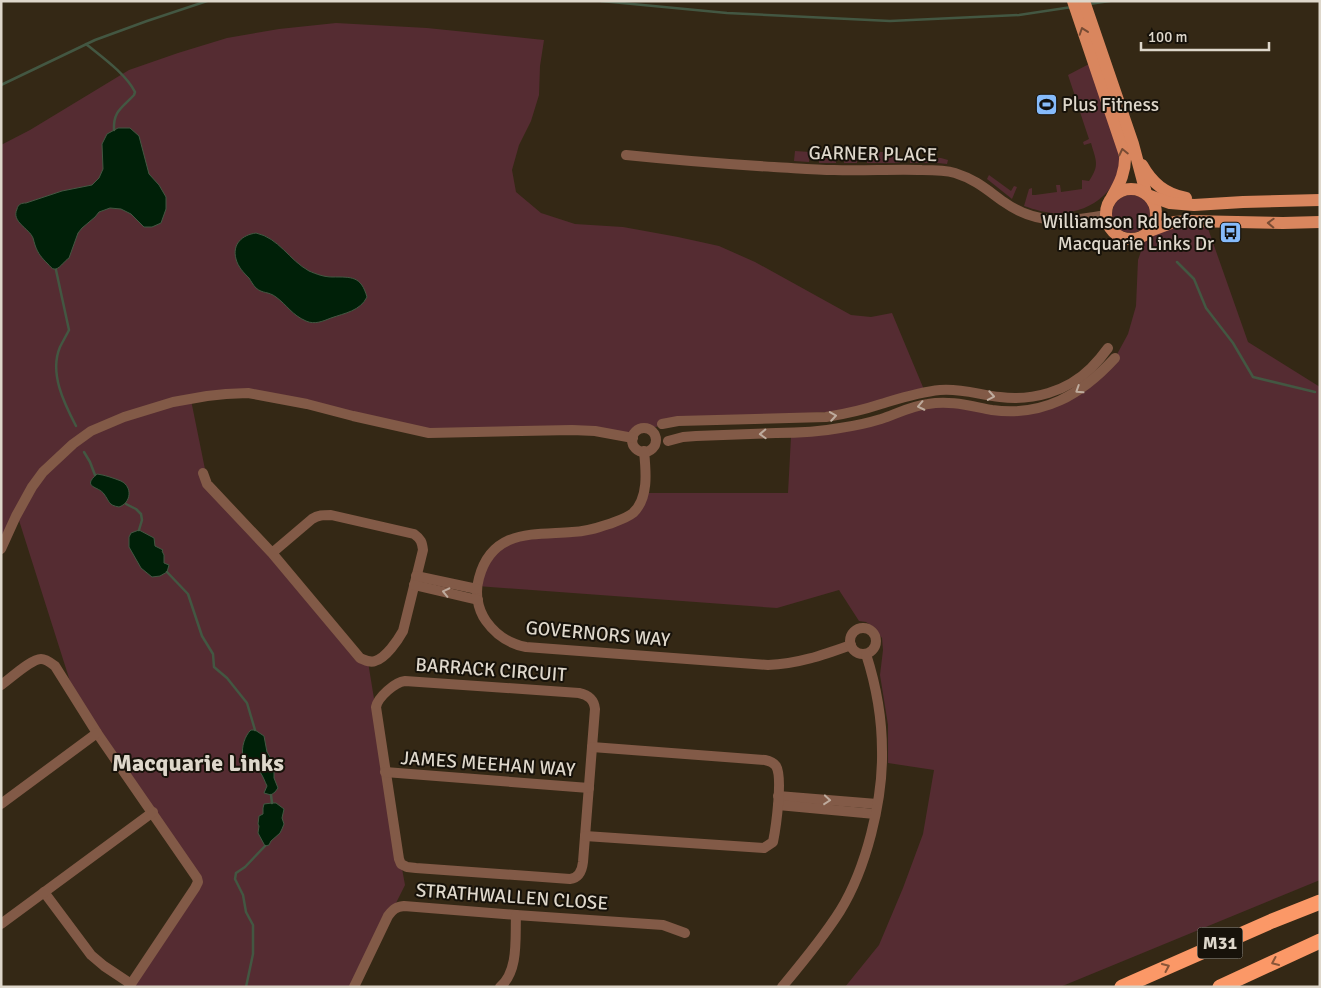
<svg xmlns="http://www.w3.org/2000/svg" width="1321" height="988" font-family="Signika,sans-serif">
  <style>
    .green { fill: #552c32 }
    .water { fill: #002008; stroke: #435742 }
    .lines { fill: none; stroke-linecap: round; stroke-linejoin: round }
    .stream { stroke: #435742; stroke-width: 2.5 }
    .minor { stroke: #825a47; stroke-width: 10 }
    .major { stroke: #d9865e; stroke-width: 12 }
    .highway { stroke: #fb9867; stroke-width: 15 }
    .oneway { stroke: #784c34 }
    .oneway2 { stroke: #beab9d }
    .oneway3 { stroke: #895538 }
    .labels { text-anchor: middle; stroke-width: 4; stroke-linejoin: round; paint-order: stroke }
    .shield { fill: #17120a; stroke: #a29c91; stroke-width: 1 }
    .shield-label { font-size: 18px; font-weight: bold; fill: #ded7cb }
    .poi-label { font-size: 19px; fill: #ded7cb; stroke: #17120a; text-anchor: start }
    .street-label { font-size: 19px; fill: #ded7cb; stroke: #17120a }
    .district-label { font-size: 24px; font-weight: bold; fill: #ded7cb; stroke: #17120a }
  </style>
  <rect width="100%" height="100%" fill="#342815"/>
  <g class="green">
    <polygon points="336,23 427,28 544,40 540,66 539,95 531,121 519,145 512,170 516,192 541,213 575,224 623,227 678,237 719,246 755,262 851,315 871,317 892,313 925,392 859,410 681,421 647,429 638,429 633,437 595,431 428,433 250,393 191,400 208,484 368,662 401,863 405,885 354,987 129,987 196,885 75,697 17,514 1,548 1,145 30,130 129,70 178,53 227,38 279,29"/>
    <path d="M1089 64C1096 84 1103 105 1110 126 1113 135 1119 145 1119 155 1123 188 1092 212 1061 213 1048 214 1036 210 1024 206L1029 189 1032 188V195H1035L1057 192 1056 185H1060L1061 192 1082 189V180L1089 181C1100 165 1096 161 1091 143L1084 145 1083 142 1089 139 1079 109 1073 110 1072 108 1078 105 1068 75Z"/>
    <polygon points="795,151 810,152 809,162 794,161"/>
    <rect x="819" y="151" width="17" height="12"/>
    <polygon points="845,152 858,152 857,163 844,163"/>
    <rect x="867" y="152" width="33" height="11"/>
    <polygon points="910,152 918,152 918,158 941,158 948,160 947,164 938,163 910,163"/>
    <polygon points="989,175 1011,191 1014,186 1017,187 1012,199 987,179"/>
    <circle cx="1131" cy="214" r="19"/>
    <polygon points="1205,220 1248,342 1320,387 1320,880 1060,987 845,987 879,945 903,888 923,834 934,770 888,763 888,725 880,675 883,650 882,638 872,626 866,622 859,621 839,590 777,608 477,586 501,543 593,529 634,512 644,493 788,493 791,437 922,405 1014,412 1062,400 1115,358 1128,334 1136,306 1138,260 1147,234"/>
  </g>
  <g class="water">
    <path d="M118 128H130L139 136 149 174 159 185 166 197V209L161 223 152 227H144L131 214 121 209 110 208 99 212 95 217 82 228 78 233 69 258C64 261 59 270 54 269 52 269 50 266 48 264 42 258 38 254 35 245 34 243 34 240 33 238 29 228 11 222 17 209 18 204 22 203 26 203L62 191 92 185 99 178 103 169 102 144 107 134Z"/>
    <path d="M256 233C279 238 289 260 309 271 316 274 324 277 332 277 352 277 361 276 367 297 360 311 345 313 331 318 323 321 315 325 306 321 292 315 287 305 276 297 268 291 263 294 256 288 253 285 251 281 249 278 244 273 238 267 236 259 232 244 242 235 256 233Z"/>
    <path d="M97 474C105 475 113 478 121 481 133 487 131 503 119 507 108 505 110 502 104 494 99 486 81 488 97 474Z"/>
    <polygon points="139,530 154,538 155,546 163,550 162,551 164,555 164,563 169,565 167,572 160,576 152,577 141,568 129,547 129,537 131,533"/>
    <path d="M251 730H255L264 736 267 752 274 764V778L278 788 275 792 271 795 264 793 267 786C265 782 263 776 260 772 256 768 245 760 243 755 241 748 245 735 251 730Z"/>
    <polygon points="272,803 276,803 284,809 282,818 284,824 282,829 280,833 271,841 269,845 265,846 258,833 259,826 258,824 259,816 263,814 263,808 264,804"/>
  </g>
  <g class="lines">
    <g class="stream">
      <polyline points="601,1 727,13 890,21 1019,15 1072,7"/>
      <polyline points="1089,4 1110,1"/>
      <path d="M86 44C102 57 126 74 135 92L134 95C122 108 113 111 114 130"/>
      <polyline points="1,85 95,40 147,21 207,1"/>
      <polyline points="1177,262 1194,279 1206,308 1233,343 1253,377 1315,392"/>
      <path d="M56 270 69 330C66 336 63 341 60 347 49 373 64 403 76 426"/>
      <polyline points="84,452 90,462 95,475"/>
      <polyline points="126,504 136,509 141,514 142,520 139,530"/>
      <polyline points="167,572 188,594 202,636 213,654 214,667 227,678 247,703 255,730"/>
      <polyline points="271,795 272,803"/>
      <polyline points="246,987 253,954 253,925 246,912 243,895 235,879 236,873 245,867 265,846"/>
    </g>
    <g class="minor">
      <path d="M626 155C675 160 725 164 774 167 794 168 814 170 834 170 863 171 893 169 922 170 933 170 945 170 955 173 977 180 987 190 1004 202 1036 225 1069 222 1106 215"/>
      <path d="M662 424 678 421 826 417C845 414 863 410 881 404 901 398 919 392 940 390 961 388 980 395 1000 397 1032 401 1067 392 1091 368 1097 362 1103 355 1108 348"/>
      <circle cx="644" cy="440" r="12"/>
      <path d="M668 441 683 437 696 436C723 435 750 434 776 433 798 433 819 432 840 428 854 426 868 423 881 419 896 414 911 406 928 404 950 400 970 406 992 410 1043 417 1081 395 1115 358"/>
      <path d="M644 451C646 471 649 498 633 513 627 518 617 521 609 524 597 528 585 532 572 532 533 535 492 529 479 578 475 592 477 608 486 621 496 635 510 644 526 647L768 665C798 664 823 655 851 645"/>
      <path d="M203 473 207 484 272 553 312 519C318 515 323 515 331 515L414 534C421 539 422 542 423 550L403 631C398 640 386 658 375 661 370 663 365 660 360 658L272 553"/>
      <polyline points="1,549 16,516 32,487 43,472 73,444 91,431 124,417 173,402 207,396 226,394 248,393 307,404 353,416 429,433 572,430 595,431 633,438"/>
      <polyline points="416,576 477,589"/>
      <polyline points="414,585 478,600"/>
      <circle cx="863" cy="641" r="13"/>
      <path d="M405 681 579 693C588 695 594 699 595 709L583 862C582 871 579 878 570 879L416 868 407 867 401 864 399 859 376 707C378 697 395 682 405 681Z"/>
      <path d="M1 685C10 679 31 659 41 659 46 659 51 663 55 666L97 733 197 878 198 882 195 888 129 987"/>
      <polyline points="385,772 589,788"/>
      <polyline points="778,796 877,804"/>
      <polyline points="1,804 97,733"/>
      <polyline points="778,805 875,814"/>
      <path d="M585 836 764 848 773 842C776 827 783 777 776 766 773 762 770 761 765 760L592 747"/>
      <polyline points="44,892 91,955 104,966 131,984"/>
      <polyline points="1,924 153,812"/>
      <path d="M354 987 388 916C393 909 396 907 404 906L516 915 663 925 685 933"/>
      <path d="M500 987C519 971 515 938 516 915"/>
      <path d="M782 987C802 963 823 938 840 911 866 869 883 801 882 751 882 718 876 685 866 654"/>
    </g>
    <g class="major">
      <path d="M1073 1 1125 155C1126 171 1120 183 1112 197"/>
      <polyline points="1084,1 1133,144 1146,193"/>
      <path d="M1142 165C1152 183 1165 194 1186 198"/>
      <circle cx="1131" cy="214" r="25"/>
      <polyline points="1150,196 1170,203 1194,205 1243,202 1320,200"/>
      <polyline points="1150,231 1174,222 1190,221 1283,223 1320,222"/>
    </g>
    <g class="highway">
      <polyline points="1122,987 1272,921 1320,902"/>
      <polyline points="1220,987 1320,941"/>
    </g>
  </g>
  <defs><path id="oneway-chevron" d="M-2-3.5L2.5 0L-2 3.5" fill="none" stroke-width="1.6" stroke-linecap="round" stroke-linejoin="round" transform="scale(1.25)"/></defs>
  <g class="oneway">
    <use href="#oneway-chevron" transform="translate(1083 31) rotate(-109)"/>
    <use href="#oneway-chevron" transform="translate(1123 152) rotate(-103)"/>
    <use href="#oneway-chevron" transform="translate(1271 223) rotate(-178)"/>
  </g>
  <g class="oneway2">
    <use href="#oneway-chevron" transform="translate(1079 390) rotate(147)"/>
    <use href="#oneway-chevron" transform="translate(991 396) rotate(10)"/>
    <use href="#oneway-chevron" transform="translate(921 406) rotate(168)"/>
    <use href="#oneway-chevron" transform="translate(833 416) rotate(-9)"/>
    <use href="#oneway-chevron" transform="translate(763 434) rotate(178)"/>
    <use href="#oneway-chevron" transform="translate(446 592) rotate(-167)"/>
    <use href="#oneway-chevron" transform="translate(827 800) rotate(5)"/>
  </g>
  <g class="oneway3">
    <use href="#oneway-chevron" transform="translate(1275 962) rotate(156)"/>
    <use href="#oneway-chevron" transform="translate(1166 967) rotate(-24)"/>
  </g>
  <defs>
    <symbol id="stadium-square" viewBox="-11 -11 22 22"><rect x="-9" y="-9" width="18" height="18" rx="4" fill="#86bbfb" stroke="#17120a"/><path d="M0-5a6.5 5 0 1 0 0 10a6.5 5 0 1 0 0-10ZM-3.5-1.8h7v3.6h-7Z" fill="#111"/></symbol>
    <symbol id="bus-square" viewBox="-11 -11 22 22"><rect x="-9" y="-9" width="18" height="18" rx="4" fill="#86bbfb" stroke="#17120a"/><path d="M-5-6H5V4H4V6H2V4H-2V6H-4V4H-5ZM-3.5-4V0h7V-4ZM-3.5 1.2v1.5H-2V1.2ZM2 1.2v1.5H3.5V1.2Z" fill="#111"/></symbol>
  </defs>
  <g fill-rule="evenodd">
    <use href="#stadium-square" x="1034" y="92" width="25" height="25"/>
    <use href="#bus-square" x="1218" y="220" width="25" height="25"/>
  </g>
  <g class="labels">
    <rect class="shield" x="1197.5" y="927.5" width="45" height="31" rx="4"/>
    <g class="shield-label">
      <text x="1220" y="949">M31</text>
    </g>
    <g class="poi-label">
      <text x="1062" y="111">Plus Fitness</text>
      <text x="1214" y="228" text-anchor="end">Williamson Rd before<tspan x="1214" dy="22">Macquarie Links Dr</tspan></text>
    </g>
    <g class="street-label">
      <text transform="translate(873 153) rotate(1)" y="7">GARNER PLACE</text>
      <text transform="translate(598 633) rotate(5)" y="7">GOVERNORS WAY</text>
      <text transform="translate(491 669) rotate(4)" y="7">BARRACK CIRCUIT</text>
      <text transform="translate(488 763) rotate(4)" y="7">JAMES MEEHAN WAY</text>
      <text transform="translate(512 896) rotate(4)" y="7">STRATHWALLEN CLOSE</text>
    </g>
    <g class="district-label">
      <text x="198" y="771">Macquarie Links</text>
    </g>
  </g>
  <rect width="1321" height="988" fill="none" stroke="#ded7cb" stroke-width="5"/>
  <path d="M1141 42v8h128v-8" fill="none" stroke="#ded7cb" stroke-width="2.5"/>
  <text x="1148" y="42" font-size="15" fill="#ded7cb" stroke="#17120a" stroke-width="4" paint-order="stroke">100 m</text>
</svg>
